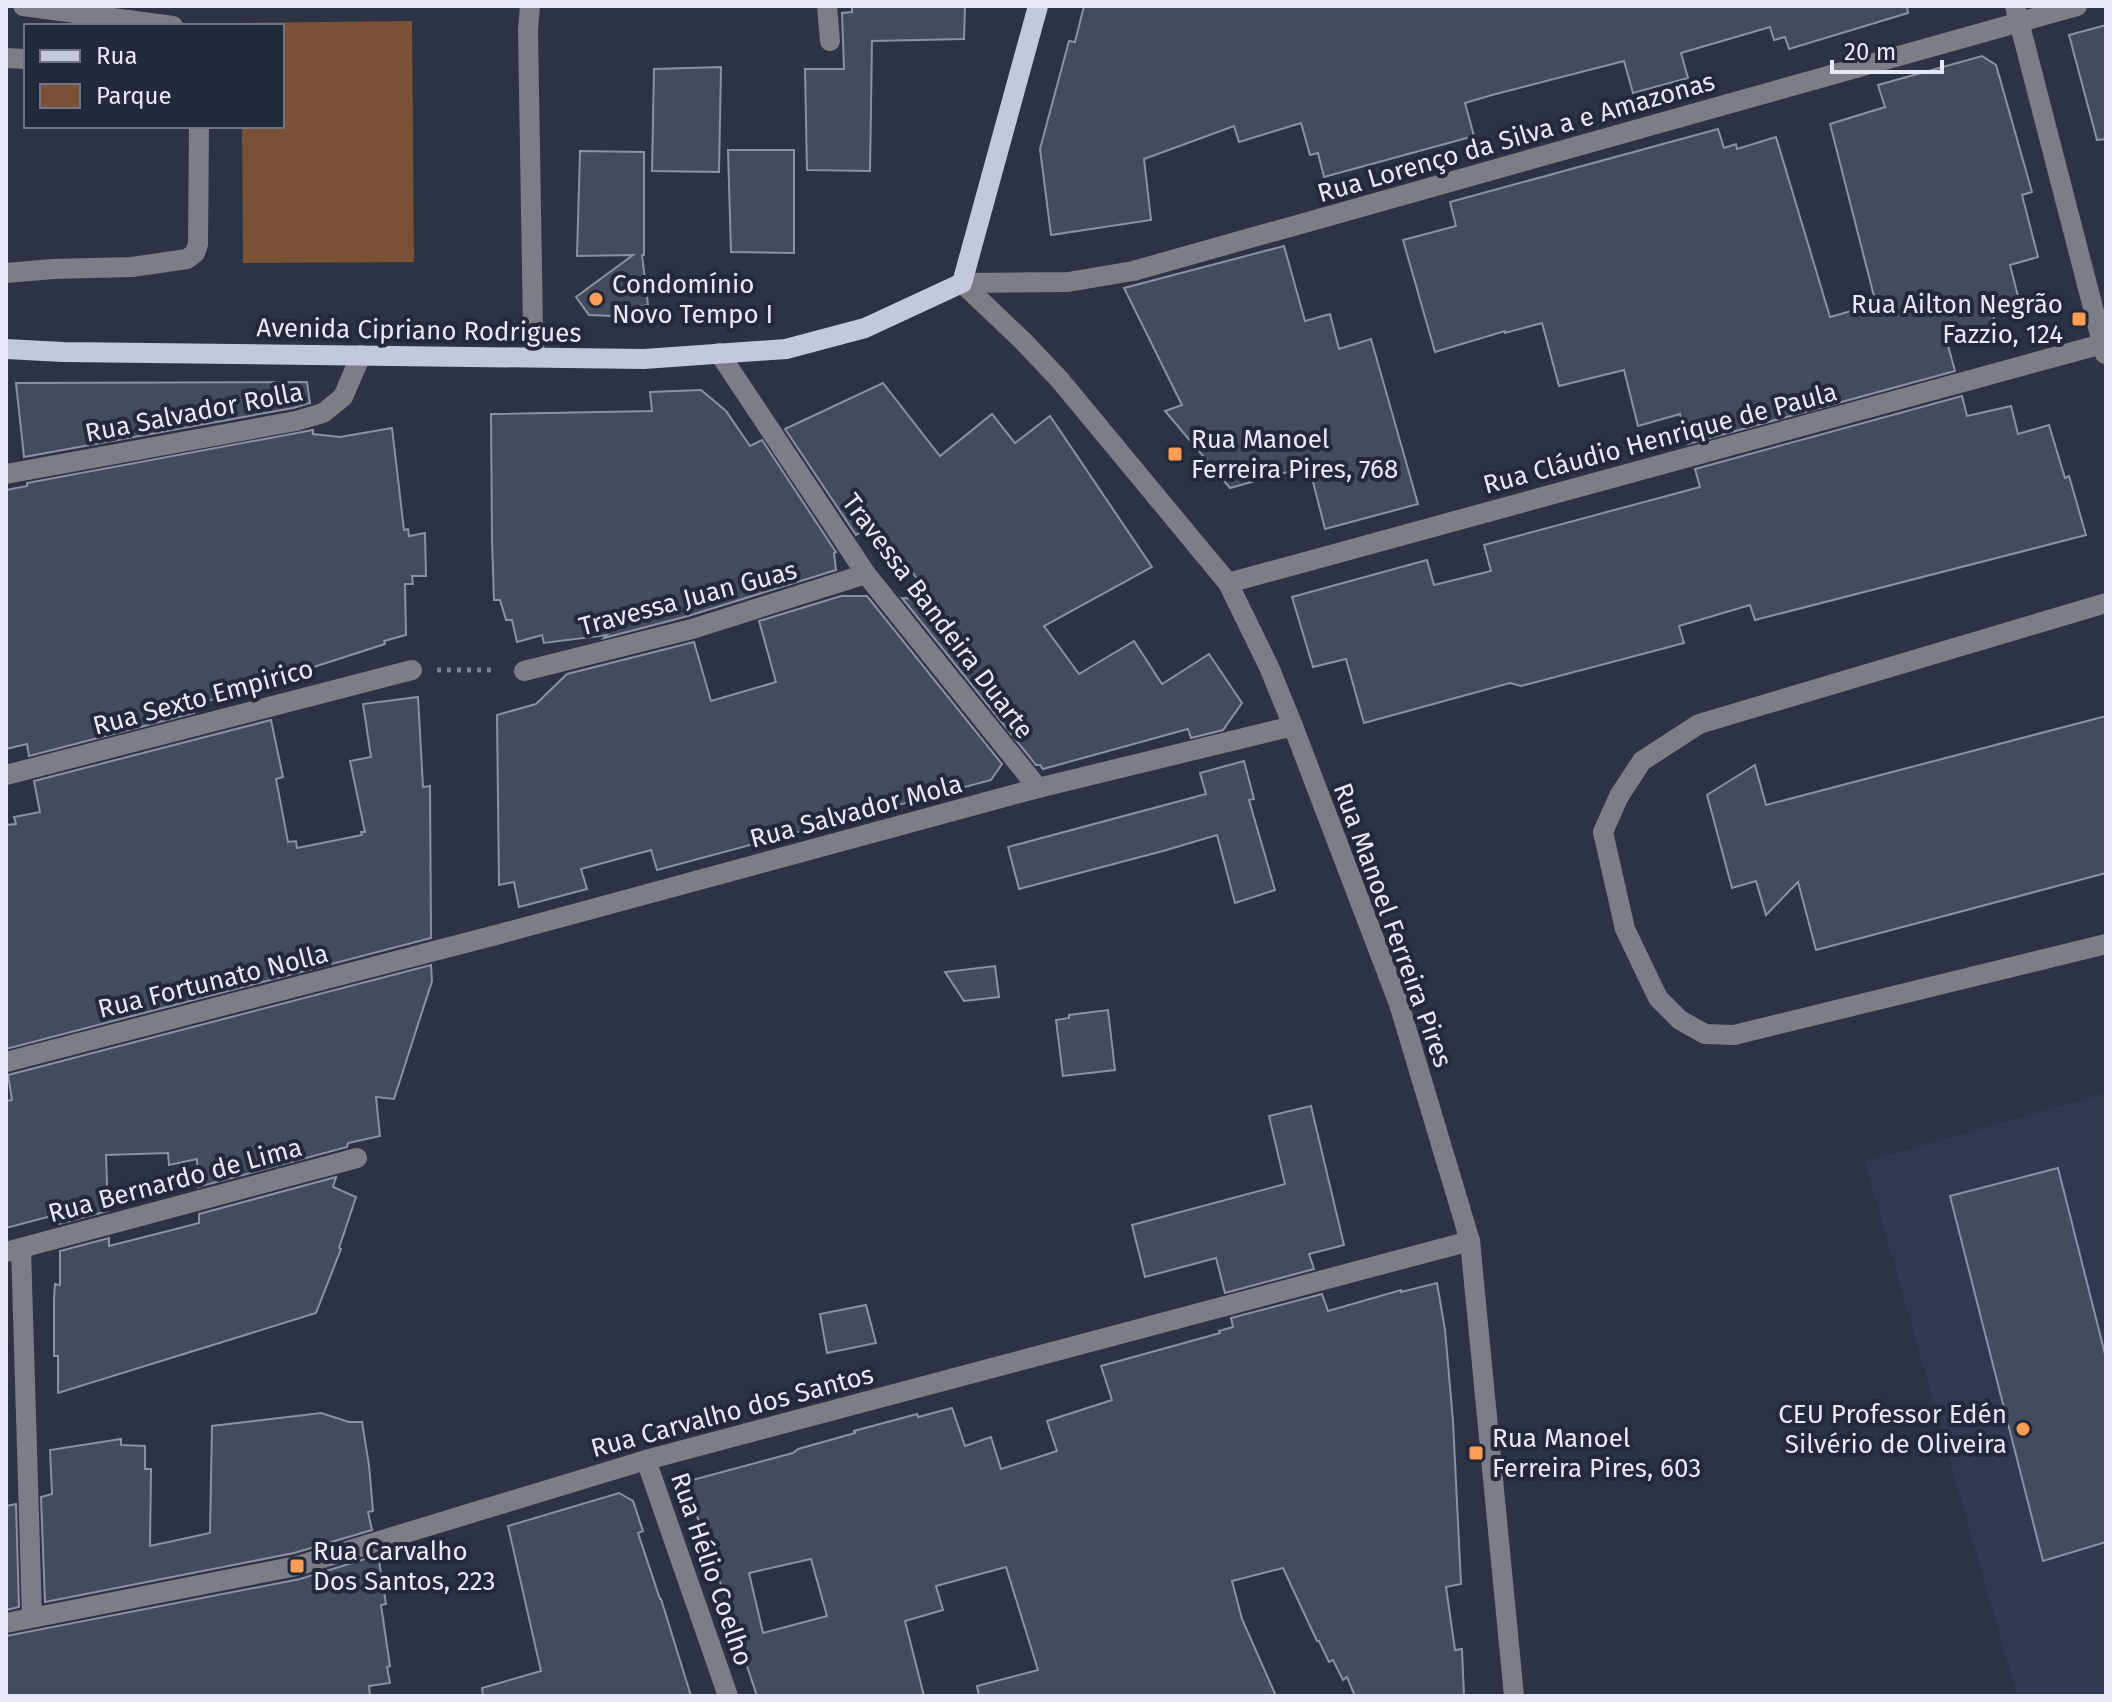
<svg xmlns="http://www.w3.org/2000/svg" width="2112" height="1702" font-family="'Fira Sans',sans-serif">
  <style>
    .built { fill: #333851 }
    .green { fill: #795235 }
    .building { fill: #454a5d; stroke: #8b90a7; stroke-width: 2; fill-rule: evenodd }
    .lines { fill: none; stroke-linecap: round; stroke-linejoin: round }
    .path { stroke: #7c8090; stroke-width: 5; stroke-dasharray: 4 6; stroke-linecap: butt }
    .minor { stroke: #7b7e87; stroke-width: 20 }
    .major { stroke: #c3c8dc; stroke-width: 20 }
    .poi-dot { fill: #fc9d53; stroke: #23283a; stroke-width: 3 }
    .labels { text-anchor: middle; stroke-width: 8; stroke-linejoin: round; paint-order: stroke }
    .street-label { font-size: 26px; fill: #e6e9f6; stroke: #23283a }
    .poi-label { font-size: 26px; fill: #e6e9f6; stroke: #23283a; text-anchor: start }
  </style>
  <rect width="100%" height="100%" fill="#2d3244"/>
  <polygon class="built" points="2106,1093 2106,1696 2017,1696 1865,1162"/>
  <polygon class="green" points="412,21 414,262 243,263 242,126 282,126 282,26 241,26 241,23"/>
  <g class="building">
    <polygon points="852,6 965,6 964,39 872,41 870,171 807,170 805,69 844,69 842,13 852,12"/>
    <polygon points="1084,6 1907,6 1908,13 1789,49 1785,37 1774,40 1770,27 1681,53 1688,78 1633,93 1624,61 1492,95 1465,103 1474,136 1324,177 1318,153 1310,155 1301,123 1239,142 1234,126 1144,159 1151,220 1051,235 1040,149 1069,41 1075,42"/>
    <polygon points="2106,25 2106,139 2097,140 2069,35"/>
    <polygon points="1982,56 1996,65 2032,192 2022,195 2038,257 2010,265 2019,300 1991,308 1997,329 1947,342 1955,371 1688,444 1680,414 1638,426 1624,370 1559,386 1542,323 1505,333 1505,331 1435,352 1403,240 1456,226 1450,202 1718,129 1724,148 1736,144 1737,149 1776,137 1830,317 1876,304 1830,124 1885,107 1878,85"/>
    <polygon points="721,67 719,172 652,171 654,69"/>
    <polygon points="728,150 794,150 794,253 731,252"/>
    <polygon points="580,151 644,152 644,255 642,255 648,305 619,310 614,316 589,315 576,297 633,255 577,256"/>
    <polygon points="1284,246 1305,321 1330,314 1339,349 1371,339 1418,504 1325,529 1309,466 1230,488 1165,411 1182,405 1124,288"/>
    <polygon points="307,382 310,403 293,408 24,457 16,383"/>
    <polygon points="883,383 940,456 992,414 1015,443 1050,416 1152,567 1044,626 1079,674 1134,641 1162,684 1209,654 1242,703 1223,730 1191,738 1188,729 1043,769 1040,765 1036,765 902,598 933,599 873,522 856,535 785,429"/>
    <polygon points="701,390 726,411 750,446 762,440 836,552 834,553 836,570 688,616 604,638 607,635 544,643 542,635 517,642 512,620 506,620 500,600 494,600 492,540 491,414 652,411 650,392"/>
    <polygon points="1962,396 1967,416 2011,406 2018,434 2049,425 2065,478 2069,476 2086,535 1755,620 1750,605 1679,626 1684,643 1521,686 1510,683 1364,723 1346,659 1313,667 1292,597 1427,560 1434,585 1491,571 1484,545 1700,487 1695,469"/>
    <polygon points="392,428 404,530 408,529 409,536 425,533 426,576 412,576 413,584 405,584 406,635 384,641 385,644 192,706 194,713 29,756 27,744 6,749 6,490 27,486 27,483 313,430 313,434 340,437"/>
    <polygon points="841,596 867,596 1002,764 991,780 657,870 651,850 581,869 587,889 519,907 514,882 499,885 497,715 536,704 567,674 694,642 711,701 776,682 759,621"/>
    <polygon points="418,697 423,787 430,786 431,938 6,1049 6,825 16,824 14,817 40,812 34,781 271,720 283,777 276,779 288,842 296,841 297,848 362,835 361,832 365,832 350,761 371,757 363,704"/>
    <polygon points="2106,716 2106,873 1816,950 1798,882 1766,915 1756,881 1732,888 1707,795 1755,765 1766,805"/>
    <polygon points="1244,761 1254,799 1249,800 1275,890 1235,903 1217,835 1163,851 1019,889 1008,847 1206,794 1200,773"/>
    <polygon points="431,965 432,981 394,1099 376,1097 380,1136 348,1143 347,1147 198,1187 197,1159 169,1165 168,1153 106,1155 108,1211 59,1224 59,1214 6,1228 6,1101 12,1100 8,1075"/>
    <polygon points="995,966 999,997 964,1001 945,972"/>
    <polygon points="1108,1010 1115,1070 1063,1076 1056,1020 1069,1018 1069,1015"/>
    <polygon points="1311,1106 1344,1245 1309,1254 1314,1269 1225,1293 1216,1258 1145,1277 1132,1225 1285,1184 1269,1116"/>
    <polygon points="2058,1168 2106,1358 2106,1542 2043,1561 1950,1196"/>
    <polygon points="336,1177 333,1187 356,1197 339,1248 341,1249 316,1313 58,1393 58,1356 54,1356 54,1299 55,1284 60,1285 60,1251 109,1238 109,1246 172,1230 199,1223 199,1214"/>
    <path d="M1437 1283 1445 1330 1453 1421 1461 1584 1446 1587 1455 1650 1462 1649 1464 1696H1355L1347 1677 1343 1680 1333 1660 1329 1662 1319 1641H1317L1283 1568 1232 1581 1242 1619 1276 1696H979L977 1686 1038 1670 1006 1567 936 1586 943 1610 905 1621 924 1696H757L738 1639H740L685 1482 793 1453 798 1449 855 1433 854 1431 917 1414 918 1417 952 1408 965 1446 991 1437 1001 1469 1057 1451 1047 1421 1112 1400 1101 1366 1220 1333 1219 1331 1233 1327 1231 1318 1322 1294 1328 1311 1401 1290V1292ZM811 1559 827 1616 763 1633 749 1573Z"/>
    <polygon points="866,1305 876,1343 827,1353 820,1314"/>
    <polygon points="321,1413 349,1422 362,1422 369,1465 373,1511 368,1512 372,1530 294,1553 45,1602 41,1497 52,1494 50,1450 121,1439 121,1445 145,1446 145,1469 151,1469 150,1546 210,1533 212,1426"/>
    <polygon points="619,1493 633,1501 643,1531 638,1533 660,1599 661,1599 691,1696 483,1696 482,1688 541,1671 508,1526"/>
    <polygon points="16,1504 19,1607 6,1610 6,1506"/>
    <polygon points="378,1555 386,1604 381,1605 390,1666 387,1667 390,1683 369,1686 370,1696 6,1696 6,1636 300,1579"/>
  </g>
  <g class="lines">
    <polyline class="path" points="437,670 495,670"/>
    <g class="minor">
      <polyline points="23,6 173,26"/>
      <polyline points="530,6 528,30 533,329 535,356"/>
      <polyline points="827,6 830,41"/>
      <polyline points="2015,6 2105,354"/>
      <polyline points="6,58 26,59"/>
      <polyline points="6,273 53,269 132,267 187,259 195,253 198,244 199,126"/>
      <polyline points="962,283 1022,340 1059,379 1228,583 1269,667 1293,726 1399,1004 1470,1241 1514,1696"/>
      <polyline points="962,283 1068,282 1133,271 2077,6"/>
      <polyline points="719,353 866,574 1038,788"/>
      <polyline points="6,474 296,421 323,413 343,397 361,355"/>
      <polyline points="1228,583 2106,343"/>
      <polyline points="2106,603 1699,724 1642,761 1619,796 1603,832 1625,929 1658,998 1680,1020 1705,1034 1734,1035 2106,944"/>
      <polyline points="524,671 692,629 866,574"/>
      <polyline points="6,775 412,670"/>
      <polyline points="6,1062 496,935 1038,788 1293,726"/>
      <polyline points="21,1248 32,1617"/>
      <polyline points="6,1252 357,1158"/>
      <polyline points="646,1460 728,1696"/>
      <polyline points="6,1623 297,1566 646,1460 1470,1241"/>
    </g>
    <polyline class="major" points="6,349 63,352 644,359 786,349 865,328 962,283 1038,6"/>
  </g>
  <g class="poi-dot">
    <circle cx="596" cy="299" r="8"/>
    <rect x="2071" y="311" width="16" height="16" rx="4"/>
    <rect x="1167" y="446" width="16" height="16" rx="4"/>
    <circle cx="2023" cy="1429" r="8"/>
    <rect x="1468" y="1445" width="16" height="16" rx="4"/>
    <rect x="289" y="1558" width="16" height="16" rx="4"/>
  </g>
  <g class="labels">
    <g class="street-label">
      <text transform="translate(1516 137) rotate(-16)" y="9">Rua Lorenço da Silva a e Amazonas</text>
      <text transform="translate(419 330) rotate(1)" y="9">Avenida Cipriano Rodrigues</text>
      <text transform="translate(194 412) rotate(-11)" y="9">Rua Salvador Rolla</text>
      <text transform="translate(1660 438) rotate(-15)" y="9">Rua Cláudio Henrique de Paula</text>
      <text transform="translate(688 598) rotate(-15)" y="9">Travessa Juan Guas</text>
      <text transform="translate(938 616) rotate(53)" y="9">Travessa Bandeira Duarte</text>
      <text transform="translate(203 697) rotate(-15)" y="9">Rua Sexto Empirico</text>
      <text transform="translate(856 811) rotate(-15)" y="9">Rua Salvador Mola</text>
      <text transform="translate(1393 925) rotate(70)" y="9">Rua Manoel Ferreira Pires</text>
      <text transform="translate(213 981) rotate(-14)" y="9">Rua Fortunato Nolla</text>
      <text transform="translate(175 1180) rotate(-15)" y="9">Rua Bernardo de Lima</text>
      <text transform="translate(732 1411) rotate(-15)" y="9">Rua Carvalho dos Santos</text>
      <text transform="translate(712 1569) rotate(71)" y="9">Rua Hélio Coelho</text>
    </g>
    <g class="poi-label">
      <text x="612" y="293">Condomínio<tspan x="612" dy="30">Novo Tempo I</tspan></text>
      <text x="2063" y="313" text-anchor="end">Rua Ailton Negrão<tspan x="2063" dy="30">Fazzio, 124</tspan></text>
      <text x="1191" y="448">Rua Manoel<tspan x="1191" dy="30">Ferreira Pires, 768</tspan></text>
      <text x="2007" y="1423" text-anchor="end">CEU Professor Edén<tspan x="2007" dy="30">Silvério de Oliveira</tspan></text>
      <text x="1492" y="1447">Rua Manoel<tspan x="1492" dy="30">Ferreira Pires, 603</tspan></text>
      <text x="313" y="1560">Rua Carvalho<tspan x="313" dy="30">Dos Santos, 223</tspan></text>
    </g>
  </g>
  <rect width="2112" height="1702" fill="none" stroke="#e6e9f6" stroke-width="16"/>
  <rect x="24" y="24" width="260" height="104" fill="#23283a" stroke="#717585" stroke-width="2"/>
  <rect x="40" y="50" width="40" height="12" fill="#c3c8dc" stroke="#717585" stroke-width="2"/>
  <text x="96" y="64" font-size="24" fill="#e6e9f6">Rua</text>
  <rect x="40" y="84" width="40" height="24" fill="#795235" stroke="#717585" stroke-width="2"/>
  <text x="96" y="104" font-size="24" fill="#e6e9f6">Parque</text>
  <path d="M1832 60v12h110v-12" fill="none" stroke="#e6e9f6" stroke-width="4"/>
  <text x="1844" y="60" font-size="24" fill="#e6e9f6" stroke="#23283a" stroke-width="6" paint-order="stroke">20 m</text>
</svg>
